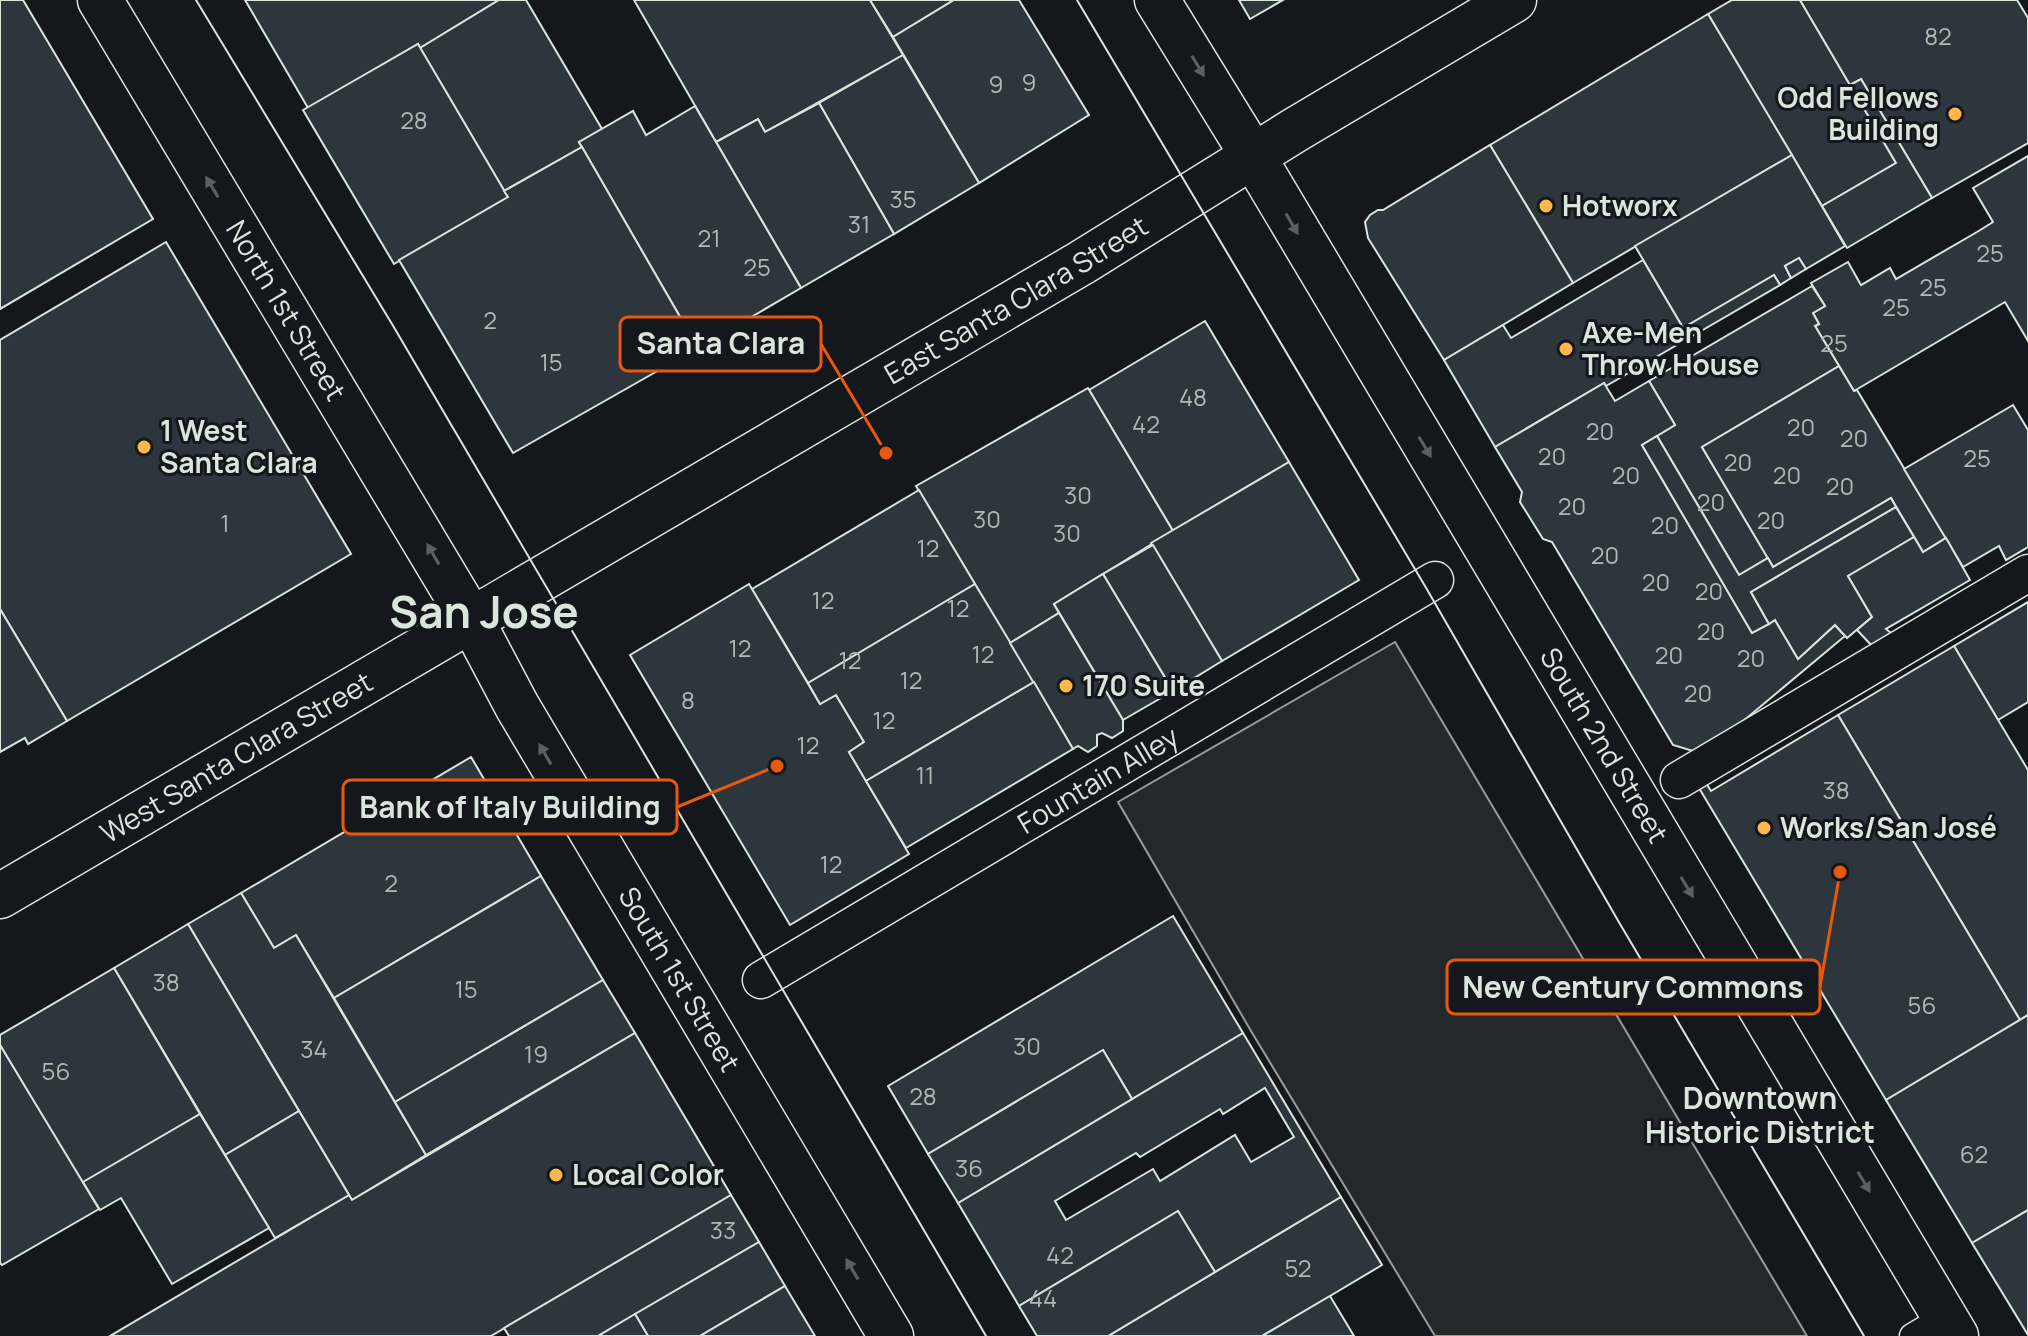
<svg xmlns="http://www.w3.org/2000/svg" width="2028" height="1336" font-family="Manrope,sans-serif">
  <style>
    .parking { fill: #24282b; stroke: #939e99; stroke-width: 2 }
    .building { fill: #2c363c; stroke: #d8e6dc; stroke-width: 2; fill-rule: evenodd }
    .lines { fill: none; stroke-linecap: round; stroke-linejoin: round }
    .service-casing { stroke: #d8e6dc; stroke-width: 27 }
    .pedestrian-casing { stroke: #d8e6dc; stroke-width: 39 }
    .minor-casing { stroke: #d8e6dc; stroke-width: 47 }
    .tertiary-casing { stroke: #d8e6dc; stroke-width: 47 }
    .primary-casing { stroke: #d8e6dc; stroke-width: 47 }
    .service { stroke: #14181c; stroke-width: 24 }
    .pedestrian { stroke: #14181c; stroke-width: 36 }
    .minor { stroke: #14181c; stroke-width: 44 }
    .tertiary { stroke: #14181c; stroke-width: 44 }
    .primary { stroke: #14181c; stroke-width: 44 }
    .tram { stroke: #d8e6dc; stroke-width: 2 }
    .oneway { fill: #59605f }
    .poi-dot { fill: #ffb74d; stroke: #14181c; stroke-width: 3 }
    .labels { text-anchor: middle; stroke-width: 6; stroke-linejoin: round; paint-order: stroke }
    .number-label { font-size: 24px; fill: #adbab4 }
    .poi-label { font-size: 28px; font-weight: bold; fill: #d8e6dc; stroke: #14181c; text-anchor: start }
    .street-label { font-size: 28px; fill: #d8e6dc; stroke: #14181c }
    .neighbourhood-label { font-size: 30px; font-weight: bold; fill: #d8e6dc; stroke: #14181c }
    .town-label { font-size: 44px; font-weight: bold; fill: #d8e6dc; stroke: #14181c }
    .leader { fill: none; stroke: #e8590c; stroke-width: 3 }
    .callout-dot { fill: #e8590c; stroke: #14181c; stroke-width: 3 }
    .callout { fill: #14181c; stroke: #e8590c; stroke-width: 3 }
    .callout-label { font-size: 30px; text-anchor: middle; font-weight: bold; fill: #d8e6dc }
  </style>
  <rect width="100%" height="100%" fill="#14181c"/>
  <polygon class="parking" points="1395,642 1807,1336 1435,1336 1251,1031 1118,802"/>
  <g class="building">
    <polygon points="0,0 23,0 153,219 0,309"/>
    <polygon points="245,0 499,0 420,48 418,44 308,108"/>
    <polygon points="499,0 526,0 602,129 579,142 582,147 504,191 420,48"/>
    <polygon points="634,0 870,0 903,55 765,132 758,119 716,142"/>
    <polygon points="870,0 954,0 893,37"/>
    <polygon points="954,0 1019,0 1089,115 979,183 893,37"/>
    <polygon points="1239,0 1283,0 1250,19"/>
    <polygon points="1732,0 1800,0 1896,163 1822,206 1708,14"/>
    <polygon points="1800,0 2017,0 2028,18 2028,143 1932,198 1861,79 1850,85"/>
    <polygon points="1708,14 1792,155 1573,283 1490,145"/>
    <polygon points="418,44 508,197 394,264 303,110"/>
    <polygon points="903,55 979,183 894,234 819,103"/>
    <polygon points="1861,79 1932,198 1847,248 1822,206 1896,163 1850,85"/>
    <polygon points="819,103 894,234 801,288 716,142 758,119 765,132"/>
    <polygon points="695,106 801,288 698,348 579,142 633,111 646,135"/>
    <polygon points="1490,145 1573,283 1444,360 1368,238 1365,222 1370,215 1378,210 1383,210"/>
    <polygon points="582,147 698,348 513,453 399,260 508,197 504,191"/>
    <polygon points="1792,155 1845,246 1806,269 1799,258 1785,266 1791,278 1780,285 1774,275 1683,328 1635,246"/>
    <polygon points="2028,156 2028,341 2005,302 1854,391 1815,326 1819,324 1813,313 1825,306 1811,283 1848,262 1861,285 1890,268 1896,279 1977,232 1993,222 1973,188"/>
    <polygon points="166,242 351,554 67,721 0,609 0,340"/>
    <polygon points="1799,258 1806,269 1791,278 1785,266"/>
    <polygon points="1643,260 1689,338 1606,386 1604,383 1495,447 1444,360 1503,325 1511,338"/>
    <polygon points="1774,275 1780,285 1689,338 1683,328"/>
    <polygon points="1812,286 1825,306 1813,313 1819,324 1815,326 1839,366 1702,447 1768,558 1739,575 1657,436 1675,425 1649,381"/>
    <polygon points="1205,321 1289,462 1173,531 1089,390"/>
    <polygon points="1839,366 1854,391 1857,390 1946,538 1923,552 1891,498 1773,567 1702,447"/>
    <polygon points="1649,381 1675,425 1642,445 1752,633 1775,620 1798,659 1835,625 1845,636 1718,742 1693,751 1673,745 1552,542 1543,539 1520,502 1522,492 1495,447 1604,383 1615,401"/>
    <polygon points="1088,388 1173,531 1054,604 1059,613 1010,643 916,486"/>
    <polygon points="2013,405 2028,430 2028,547 2006,560 1999,546 1963,567 1904,469"/>
    <polygon points="1657,436 1739,575 1768,558 1773,567 1891,498 1896,507 1751,592 1769,624 1752,633 1642,445"/>
    <polygon points="1289,462 1359,580 1222,661 1151,543"/>
    <polygon points="919,490 975,584 808,683 752,589"/>
    <polygon points="1896,507 1914,537 1848,576 1872,617 1847,638 1835,625 1798,659 1775,620 1769,624 1751,592"/>
    <polygon points="1914,537 1923,552 1946,538 1970,580 1886,629 1891,633 1874,648 1857,630 1872,617 1848,576"/>
    <polygon points="1153,545 1222,661 1173,691 1103,574"/>
    <polygon points="1103,574 1173,691 1123,720 1054,604"/>
    <polygon points="749,584 820,704 836,695 864,742 849,752 909,854 790,925 630,655"/>
    <polygon points="975,584 1034,682 866,781 849,752 864,742 836,695 820,704 808,683"/>
    <polygon points="2028,602 2028,702 1998,720 1954,646"/>
    <polygon points="0,609 67,721 28,744 25,738 0,752"/>
    <polygon points="1059,613 1123,720 1123,731 1112,738 1102,733 1097,735 1097,746 1088,752 1078,746 1073,749 1010,643"/>
    <polygon points="1954,646 2028,770 2028,1015 2020,1020 1838,715"/>
    <polygon points="1034,682 1073,749 906,848 866,781"/>
    <polygon points="1838,715 2020,1020 1886,1100 1699,788 1706,783 1711,791"/>
    <polygon points="471,757 541,876 334,998 296,935 274,948 241,893"/>
    <polygon points="541,876 603,980 395,1102 334,998"/>
    <polygon points="241,893 274,948 296,935 426,1155 352,1200 188,924"/>
    <polygon points="1173,916 1243,1033 1132,1099 1103,1050 928,1154 888,1086"/>
    <polygon points="188,924 299,1111 225,1155 114,968"/>
    <polygon points="114,968 200,1114 82,1183 0,1045 0,1035"/>
    <polygon points="603,980 635,1033 426,1155 395,1102"/>
    <polygon points="2028,1015 2028,1210 1972,1243 1886,1100"/>
    <polygon points="635,1033 731,1195 491,1336 110,1336 349,1195 352,1200"/>
    <path d="M1243 1033 1341 1197 1215 1272 1178 1211 1019 1306 958 1203ZM1265 1088 1294 1137 1251 1162 1235 1135 1160 1181 1153 1169 1066 1220 1055 1201 1136 1153 1140 1157 1220 1109 1223 1114Z"/>
    <polygon points="0,1045 99,1209 2,1265 0,1263"/>
    <polygon points="1103,1050 1132,1099 958,1203 928,1154"/>
    <polygon points="299,1111 349,1195 275,1238 225,1155"/>
    <polygon points="200,1114 269,1228 172,1284 121,1198 100,1210 83,1182"/>
    <polygon points="731,1195 759,1242 598,1336 509,1336 504,1328"/>
    <polygon points="1341,1197 1382,1265 1330,1296 1262,1336 1108,1336"/>
    <polygon points="2028,1210 2028,1335 1972,1243"/>
    <polygon points="1178,1211 1215,1272 1108,1336 1037,1336 1019,1306"/>
    <polygon points="759,1242 785,1286 700,1336 648,1336 635,1314"/>
    <polygon points="785,1286 815,1336 700,1336"/>
    <polygon points="1330,1296 1354,1336 1262,1336"/>
    <polygon points="635,1314 648,1336 598,1336"/>
  </g>
  <g class="lines">
    <defs>
      <polyline id="service" points="1912,1336 1945,1316"/>
      <g id="pedestrian">
        <polyline points="1679,780 2028,573"/>
        <path id="s1" d="M761 980 1435 580"/>
      </g>
      <g id="minor">
        <path id="s2" d="M1253 156 1956 1336"/>
        <path id="s3" d="M472 621 517 706 891 1336"/>
      </g>
      <g id="tertiary">
        <path id="s4" d="M100 0 472 621"/>
        <polyline points="1157,0 1253,156"/>
      </g>
      <g id="primary">
        <path id="s5" d="M0 896 1081 263 1295 130 1514 0"/>
      </g>
    </defs>
    <use href="#service" class="service-casing"/>
    <use href="#pedestrian" class="pedestrian-casing"/>
    <use href="#minor" class="minor-casing"/>
    <use href="#tertiary" class="tertiary-casing"/>
    <use href="#primary" class="primary-casing"/>
    <use href="#service" class="service"/>
    <use href="#pedestrian" class="pedestrian"/>
    <use href="#minor" class="minor"/>
    <use href="#tertiary" class="tertiary"/>
    <use href="#primary" class="primary"/>
    <g class="tram">
      <polyline points="196,0 392,324 986,1336"/>
      <polyline points="1077,0 1425,586 1620,924 1864,1336"/>
    </g>
  </g>
  <defs><path id="oneway-solid" d="M-6-.8H1V-3.2L6.5 0L1 3.2V.8H-6Z" transform="scale(2)"/></defs>
  <g class="oneway">
    <use href="#oneway-solid" transform="translate(1198 66) rotate(59)"/>
    <use href="#oneway-solid" transform="translate(212 187) rotate(-121)"/>
    <use href="#oneway-solid" transform="translate(1292 224) rotate(60)"/>
    <use href="#oneway-solid" transform="translate(1425 447) rotate(59)"/>
    <use href="#oneway-solid" transform="translate(433 554) rotate(-120)"/>
    <use href="#oneway-solid" transform="translate(545 754) rotate(-120)"/>
    <use href="#oneway-solid" transform="translate(1687 887) rotate(59)"/>
    <use href="#oneway-solid" transform="translate(1864 1182) rotate(59)"/>
    <use href="#oneway-solid" transform="translate(852 1269) rotate(-120)"/>
  </g>
  <g class="poi-dot">
    <circle cx="1955" cy="114" r="8"/>
    <circle cx="1546" cy="206" r="8"/>
    <circle cx="1566" cy="349" r="8"/>
    <circle cx="144" cy="447" r="8"/>
    <circle cx="1066" cy="686" r="8"/>
    <circle cx="1764" cy="828" r="8"/>
    <circle cx="556" cy="1175" r="8"/>
  </g>
  <g class="labels">
    <g class="number-label">
      <text x="1938" y="45">82</text>
      <text x="1029" y="91">9</text>
      <text x="996" y="93">9</text>
      <text x="414" y="129">28</text>
      <text x="903" y="208">35</text>
      <text x="859" y="233">31</text>
      <text x="709" y="247">21</text>
      <text x="1990" y="262">25</text>
      <text x="757" y="276">25</text>
      <text x="1933" y="296">25</text>
      <text x="1896" y="316">25</text>
      <text x="490" y="329">2</text>
      <text x="1834" y="352">25</text>
      <text x="551" y="371">15</text>
      <text x="1193" y="406">48</text>
      <text x="1146" y="433">42</text>
      <text x="1801" y="436">20</text>
      <text x="1600" y="440">20</text>
      <text x="1854" y="447">20</text>
      <text x="1552" y="465">20</text>
      <text x="1977" y="467">25</text>
      <text x="1738" y="471">20</text>
      <text x="1626" y="484">20</text>
      <text x="1787" y="484">20</text>
      <text x="1840" y="495">20</text>
      <text x="1078" y="504">30</text>
      <text x="1711" y="511">20</text>
      <text x="1572" y="515">20</text>
      <text x="987" y="528">30</text>
      <text x="1771" y="529">20</text>
      <text x="225" y="532">1</text>
      <text x="1665" y="534">20</text>
      <text x="1067" y="542">30</text>
      <text x="928" y="557">12</text>
      <text x="1605" y="564">20</text>
      <text x="1656" y="591">20</text>
      <text x="1709" y="600">20</text>
      <text x="823" y="609">12</text>
      <text x="958" y="617">12</text>
      <text x="1711" y="640">20</text>
      <text x="740" y="657">12</text>
      <text x="983" y="663">12</text>
      <text x="1669" y="664">20</text>
      <text x="1751" y="667">20</text>
      <text x="850" y="669">12</text>
      <text x="911" y="689">12</text>
      <text x="1698" y="702">20</text>
      <text x="688" y="709">8</text>
      <text x="884" y="729">12</text>
      <text x="808" y="754">12</text>
      <text x="925" y="784">11</text>
      <text x="1836" y="799">38</text>
      <text x="831" y="873">12</text>
      <text x="391" y="892">2</text>
      <text x="166" y="991">38</text>
      <text x="466" y="998">15</text>
      <text x="1922" y="1014">56</text>
      <text x="1027" y="1055">30</text>
      <text x="314" y="1058">34</text>
      <text x="536" y="1063">19</text>
      <text x="56" y="1080">56</text>
      <text x="923" y="1105">28</text>
      <text x="1974" y="1163">62</text>
      <text x="969" y="1177">36</text>
      <text x="723" y="1239">33</text>
      <text x="1060" y="1264">42</text>
      <text x="1298" y="1277">52</text>
      <text x="1043" y="1307">44</text>
    </g>
    <g class="poi-label">
      <text x="1939" y="108" text-anchor="end">Odd Fellows<tspan x="1939" dy="32">Building</tspan></text>
      <text x="1562" y="216">Hotworx</text>
      <text x="1582" y="343">Axe-Men<tspan x="1582" dy="32">Throw House</tspan></text>
      <text x="160" y="441">1 West<tspan x="160" dy="32">Santa Clara</tspan></text>
      <text x="1082" y="696">170 Suite</text>
      <text x="1780" y="838">Works/San José</text>
      <text x="572" y="1185">Local Color</text>
    </g>
    <g class="street-label">
      <text dy="10" stroke="none"><textPath href="#s5" startOffset="1178">East Santa Clara Street</textPath></text>
      <text dy="10" stroke="none"><textPath href="#s4" startOffset="362">North 1st Street</textPath></text>
      <text dy="10" stroke="none"><textPath href="#s2" startOffset="686">South 2nd Street</textPath></text>
      <text dy="10" stroke="none"><textPath href="#s5" startOffset="274">West Santa Clara Street</textPath></text>
      <text dy="10" stroke="none"><textPath href="#s1" startOffset="392">Fountain Alley</textPath></text>
      <text dy="10" stroke="none"><textPath href="#s3" startOffset="414">South 1st Street</textPath></text>
    </g>
    <g class="neighbourhood-label">
      <text x="1760" y="1109">Downtown<tspan x="1760" dy="34">Historic District</tspan></text>
    </g>
    <g class="town-label">
      <text x="484" y="628">San Jose</text>
    </g>
  </g>
  <path class="leader" d="M886 453L821 344M777 766L677 807M1840 872L1820 987"/>
  <g class="callout-dot">
    <circle cx="886" cy="453" r="8"/>
    <circle cx="777" cy="766" r="8"/>
    <circle cx="1840" cy="872" r="8"/>
  </g>
  <g class="callout">
    <rect x="620" y="317" width="201" height="54" rx="8"/>
    <rect x="343" y="780" width="334" height="54" rx="8"/>
    <rect x="1447" y="960" width="373" height="54" rx="8"/>
  </g>
  <g class="callout-label">
    <text x="721" y="354">Santa Clara</text>
    <text x="510" y="818">Bank of Italy Building</text>
    <text x="1633" y="998">New Century Commons</text>
  </g>
</svg>
